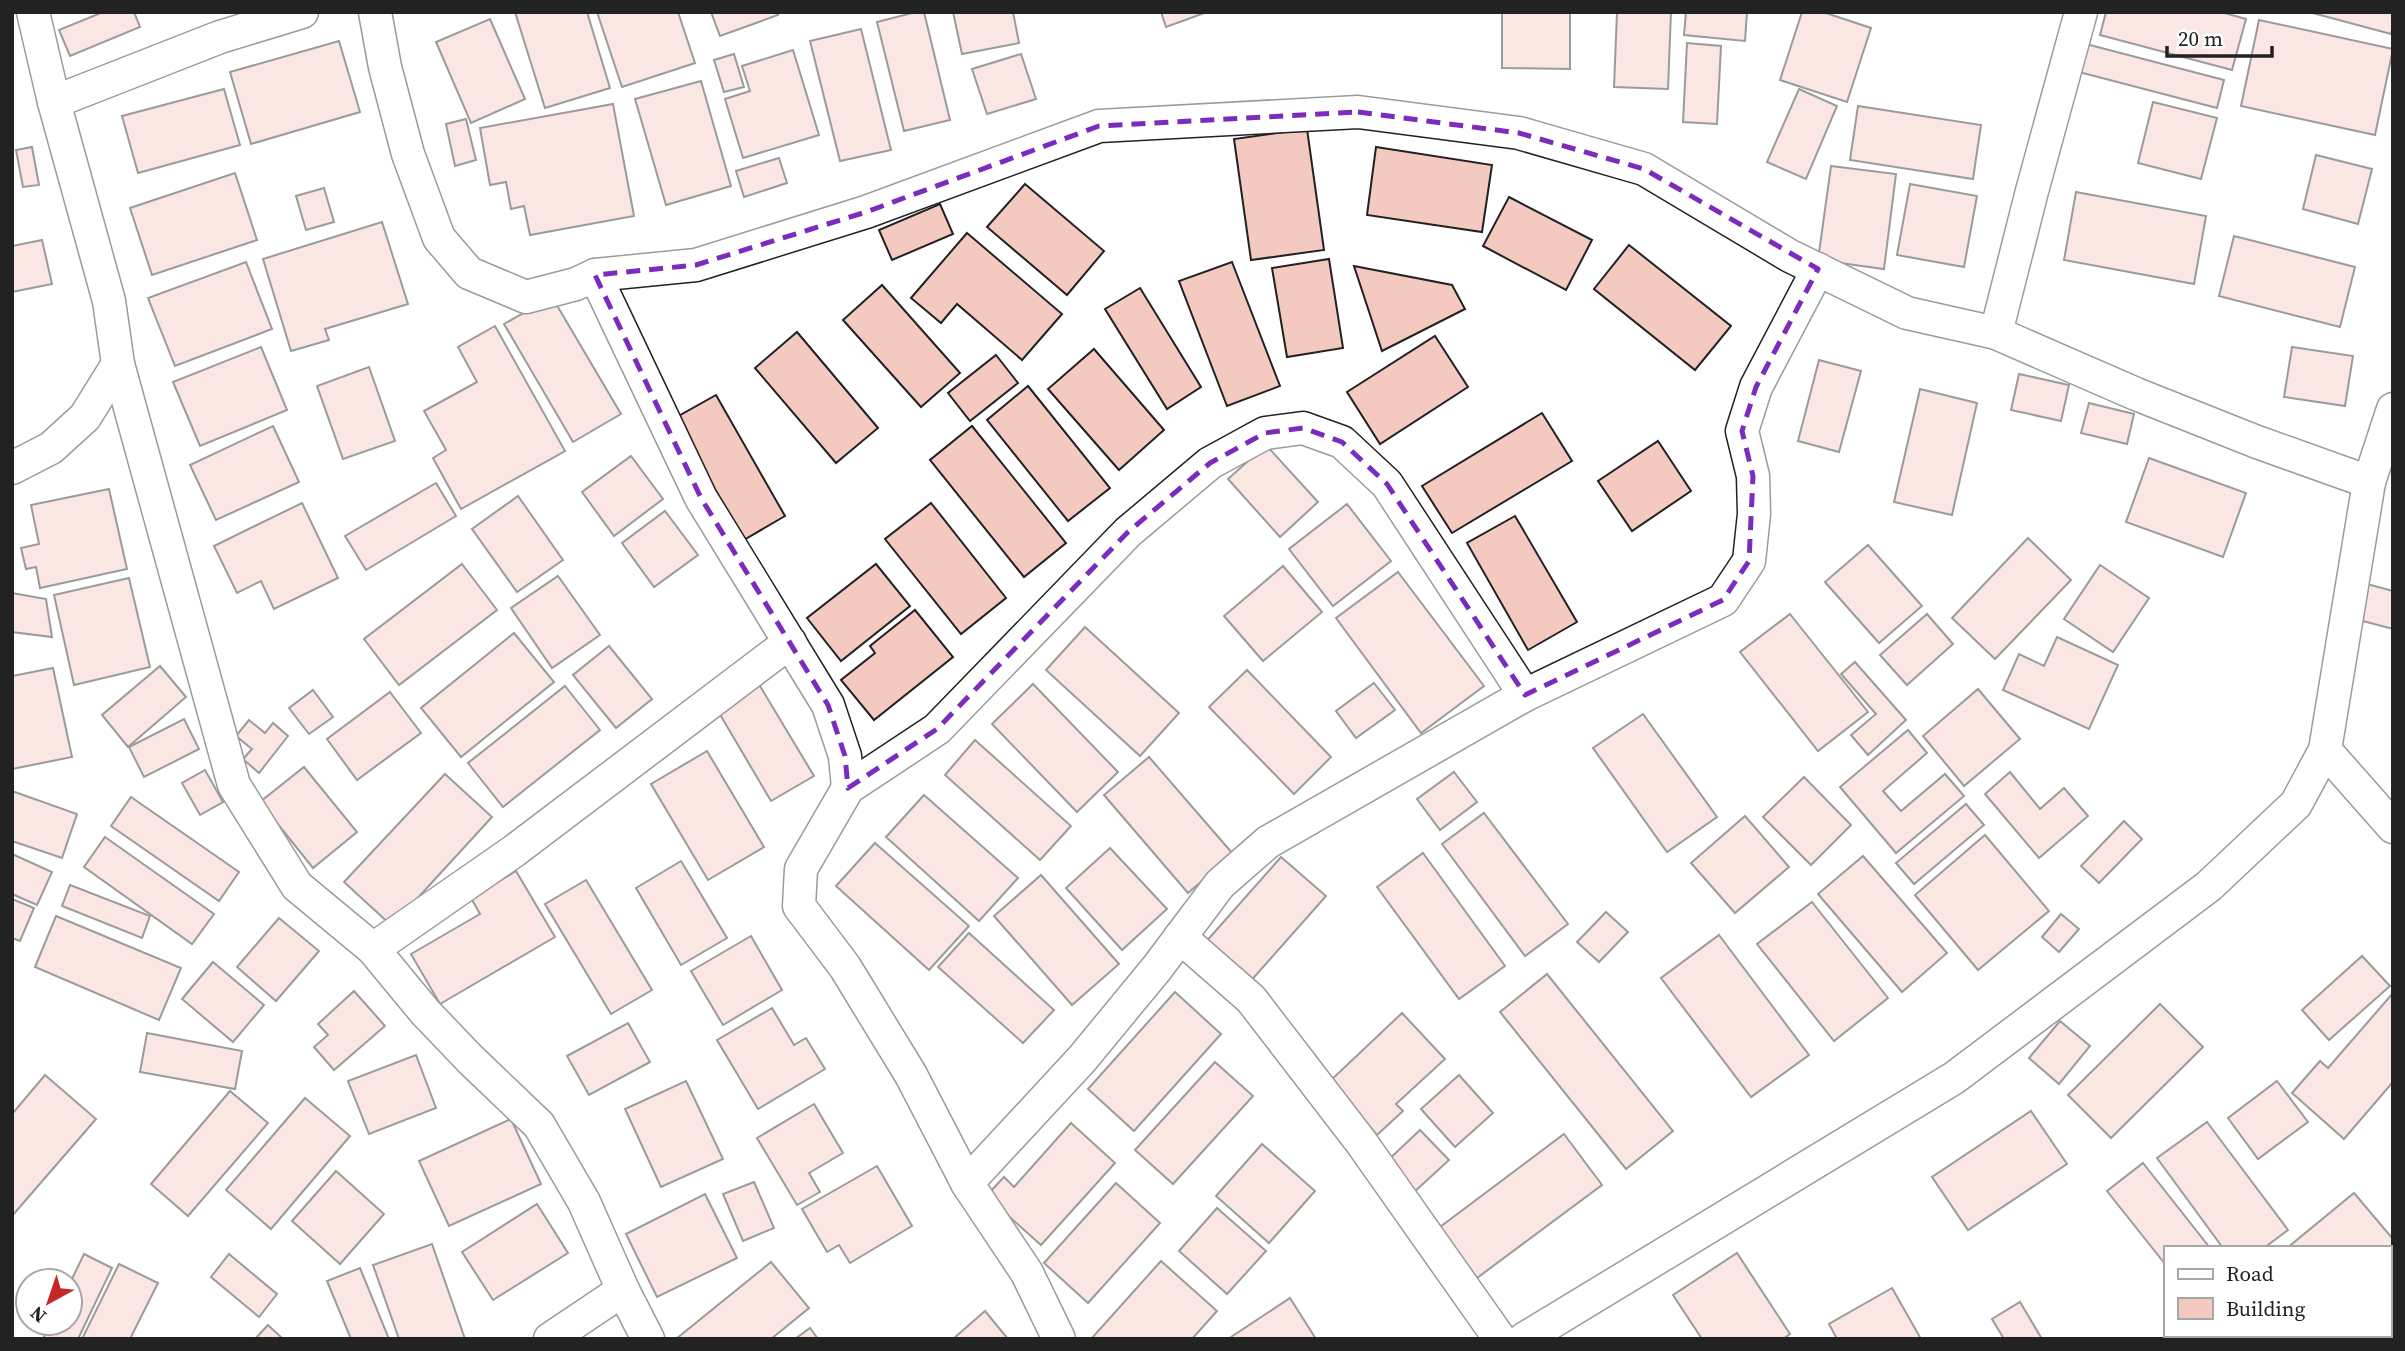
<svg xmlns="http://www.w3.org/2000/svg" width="2405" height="1351" font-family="'Source Serif 4',serif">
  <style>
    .building { fill: #f3c9c0; stroke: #222; stroke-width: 2 }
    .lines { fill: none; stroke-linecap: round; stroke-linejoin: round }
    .street-casing { stroke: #222; stroke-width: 35 }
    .street { stroke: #fff; stroke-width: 32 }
    .marked { fill: none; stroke: #7b2cbf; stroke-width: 5; stroke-dasharray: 14 9; stroke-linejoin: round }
  </style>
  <rect width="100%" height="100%" fill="#fff"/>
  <g class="building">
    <polygon points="103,12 134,12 140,27 70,56 59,30"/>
    <polygon points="515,12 587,12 610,88 545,108"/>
    <polygon points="597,12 678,12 695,63 622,87"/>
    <polygon points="711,12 777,12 778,15 720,36"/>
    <polygon points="916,12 924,12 950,120 904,131 877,22"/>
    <polygon points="953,12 1013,12 1019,43 962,54"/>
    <polygon points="1161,12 1207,12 1166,27"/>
    <polygon points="1502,12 1570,12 1570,69 1502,68"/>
    <polygon points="1617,12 1671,12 1668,89 1614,87"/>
    <polygon points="1686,12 1747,12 1745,41 1684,35"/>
    <polygon points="1802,12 1823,12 1871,28 1847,102 1780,80"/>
    <polygon points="2106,12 2221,12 2246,19 2232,70 2100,35"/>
    <polygon points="2309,12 2393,12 2393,26 2391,34"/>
    <polygon points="490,19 525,99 471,123 436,42"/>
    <polygon points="2259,20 2393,49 2375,135 2241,106"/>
    <polygon points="861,29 891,150 840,161 810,41"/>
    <polygon points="339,41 360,112 251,144 230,72"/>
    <polygon points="1687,43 1721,46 1717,124 1683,122"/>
    <polygon points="2086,44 2224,80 2217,108 2079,72"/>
    <polygon points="793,50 819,135 743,158 725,99 750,91 742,66"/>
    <polygon points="734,54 744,87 724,92 714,60"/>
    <polygon points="1021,54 1036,99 987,114 972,69"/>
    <polygon points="701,81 731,186 666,205 635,99"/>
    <polygon points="224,89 240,145 138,173 122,116"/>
    <polygon points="1799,89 1837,106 1806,179 1767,162"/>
    <polygon points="2153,102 2217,118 2201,179 2138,163"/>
    <polygon points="613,104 634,216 530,235 524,206 511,209 506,182 490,185 480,128"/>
    <polygon points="1858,106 1981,125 1973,179 1850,160"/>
    <polygon points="466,119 476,160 455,166 446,124"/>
    <polygon points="1307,129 1324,250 1251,260 1234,139"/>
    <polygon points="32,147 39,185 23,187 16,150"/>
    <polygon points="1376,147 1492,165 1482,232 1367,215"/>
    <polygon points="2316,155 2372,169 2358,224 2303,209"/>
    <polygon points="779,158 787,183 744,197 736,171"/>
    <polygon points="1831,166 1896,174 1884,269 1818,260"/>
    <polygon points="235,173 257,240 152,275 130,208"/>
    <polygon points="1025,184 1104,251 1067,295 987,227"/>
    <polygon points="1910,184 1977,196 1964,267 1897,255"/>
    <polygon points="324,188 334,222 306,230 296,196"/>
    <polygon points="2076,192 2206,216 2194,284 2064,260"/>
    <polygon points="1509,197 1592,240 1566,290 1483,246"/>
    <polygon points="940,204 953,234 892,260 879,230"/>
    <polygon points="382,222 408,304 325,329 329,340 291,351 263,259"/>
    <polygon points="967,233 1062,314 1022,360 957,304 941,323 911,298"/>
    <polygon points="2234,236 2355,267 2340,327 2219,296"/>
    <polygon points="42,240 52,284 12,292 12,246"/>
    <polygon points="1629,245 1731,326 1695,370 1594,289"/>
    <polygon points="1329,259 1343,348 1287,357 1272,268"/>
    <polygon points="246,262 272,329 175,366 148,298"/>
    <polygon points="1232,262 1280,386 1227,406 1179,281"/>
    <polygon points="1354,266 1452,285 1465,309 1382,351"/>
    <polygon points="882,285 960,373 921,407 843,320"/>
    <polygon points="1140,288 1201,387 1167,409 1105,309"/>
    <polygon points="552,297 621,414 573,442 504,324"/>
    <polygon points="495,326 565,451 461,509 433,458 446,450 424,411 477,382 458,347"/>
    <polygon points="797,332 878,428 836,463 755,368"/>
    <polygon points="1435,336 1468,387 1380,444 1347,392"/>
    <polygon points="261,347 287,410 200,446 173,382"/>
    <polygon points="2292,347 2353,356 2345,406 2284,397"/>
    <polygon points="1094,349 1164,430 1119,470 1048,389"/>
    <polygon points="996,355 1018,383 970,421 948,393"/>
    <polygon points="1819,360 1861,371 1839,452 1798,441"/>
    <polygon points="369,367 395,441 343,459 317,386"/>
    <polygon points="2019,374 2069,385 2061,421 2011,410"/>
    <polygon points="1028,386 1110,488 1068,521 987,420"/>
    <polygon points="1920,389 1977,403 1952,515 1894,502"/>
    <polygon points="716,395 785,516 737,544 668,422"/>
    <polygon points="2089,403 2134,414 2127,444 2081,433"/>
    <polygon points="1542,413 1572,461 1452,533 1422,486"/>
    <polygon points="273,426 299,482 216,520 190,465"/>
    <polygon points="972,426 1066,543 1024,577 930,460"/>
    <polygon points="1658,441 1691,491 1632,531 1598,481"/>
    <polygon points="1266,445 1318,502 1280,537 1228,479"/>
    <polygon points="631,456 663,499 614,536 582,492"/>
    <polygon points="2149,458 2246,493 2223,557 2126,522"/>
    <polygon points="436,483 456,516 366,570 345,536"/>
    <polygon points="109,489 127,569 40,588 36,567 26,569 21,548 39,544 31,505"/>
    <polygon points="518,496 563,560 517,592 472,529"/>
    <polygon points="302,503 338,578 274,609 261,581 237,593 214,546"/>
    <polygon points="931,503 1006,598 961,634 885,539"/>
    <polygon points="1347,504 1391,561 1333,606 1289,549"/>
    <polygon points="665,511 698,555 654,587 622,543"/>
    <polygon points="1515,516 1577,622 1528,650 1467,543"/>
    <polygon points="2028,538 2071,580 1995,659 1952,618"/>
    <polygon points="1868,545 1922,606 1879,643 1825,582"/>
    <polygon points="462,564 497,610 399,685 364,639"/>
    <polygon points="876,564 910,606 841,661 807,618"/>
    <polygon points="2100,565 2149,598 2113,652 2064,619"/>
    <polygon points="1283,566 1322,612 1263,661 1224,616"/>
    <polygon points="1398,572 1484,686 1421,733 1336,618"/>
    <polygon points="558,576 600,635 552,668 511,608"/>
    <polygon points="129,578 150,667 74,685 54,595"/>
    <polygon points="2367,584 2393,591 2393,629 2359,620"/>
    <polygon points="12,593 46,599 52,637 12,632"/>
    <polygon points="915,610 953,657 874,720 841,680 875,653 870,646"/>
    <polygon points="1790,614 1868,712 1818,751 1740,652"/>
    <polygon points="1927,614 1953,644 1907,685 1880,655"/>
    <polygon points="1085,627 1179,713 1140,756 1046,670"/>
    <polygon points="514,633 554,682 461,757 421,708"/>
    <polygon points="2057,637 2118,665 2089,729 2003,690 2019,654 2044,666"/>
    <polygon points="609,646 652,699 616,728 573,675"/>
    <polygon points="1855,662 1906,720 1868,755 1851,735 1876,714 1841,674"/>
    <polygon points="160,666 186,697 128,747 102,715"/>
    <polygon points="53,668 72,757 12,769 12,676"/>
    <polygon points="1247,670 1331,757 1294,794 1209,707"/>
    <polygon points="757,681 814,776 771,801 715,706"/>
    <polygon points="1374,683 1395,710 1356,738 1336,711"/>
    <polygon points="1033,684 1118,772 1077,812 992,724"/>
    <polygon points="565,686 600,730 503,807 468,763"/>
    <polygon points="1978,689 2020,739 1964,786 1923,736"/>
    <polygon points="313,690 333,717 309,734 289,708"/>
    <polygon points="390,692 421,733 357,780 327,739"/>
    <polygon points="1643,714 1717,817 1667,852 1593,748"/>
    <polygon points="184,719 199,749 144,777 129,747"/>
    <polygon points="249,720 265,733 273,723 288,736 259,773 243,759 252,749 236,736"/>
    <polygon points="1908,730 1927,753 1883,791 1901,811 1945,774 1964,796 1896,853 1840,787"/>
    <polygon points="975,740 1071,826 1040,860 945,775"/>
    <polygon points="707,751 764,847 708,880 651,784"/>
    <polygon points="1149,757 1233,854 1188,893 1104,795"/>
    <polygon points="304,767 357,832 313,868 260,802"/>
    <polygon points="205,770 223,802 200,815 182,783"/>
    <polygon points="1454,772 1477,802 1440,830 1417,799"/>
    <polygon points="2010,772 2040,809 2064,788 2088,816 2039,858 1985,794"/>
    <polygon points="445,774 492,817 392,926 344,882"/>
    <polygon points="1804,777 1851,825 1811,865 1763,817"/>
    <polygon points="12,791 77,814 62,858 12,841"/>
    <polygon points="924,795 1018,878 979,921 886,837"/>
    <polygon points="131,797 239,872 219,901 111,826"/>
    <polygon points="1966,804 1984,825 1914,884 1896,863"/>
    <polygon points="1484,813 1568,924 1525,956 1442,844"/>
    <polygon points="1745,816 1789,867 1735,913 1691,863"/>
    <polygon points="2124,821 2142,839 2099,883 2081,866"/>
    <polygon points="1985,835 2049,911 1978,970 1915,895"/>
    <polygon points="105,837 214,914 192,944 84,867"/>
    <polygon points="875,843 969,926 929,970 836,886"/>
    <polygon points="1110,848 1167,909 1122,950 1066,888"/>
    <polygon points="1423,853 1505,966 1459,999 1377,887"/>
    <polygon points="12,854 52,872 37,905 12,894"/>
    <polygon points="1863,856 1947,953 1902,992 1818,894"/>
    <polygon points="1281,857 1326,896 1248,984 1204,944"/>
    <polygon points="681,861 727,938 681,965 636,888"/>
    <polygon points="516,871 555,937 440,1004 411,954 480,914 471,898"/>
    <polygon points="1041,875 1119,964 1072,1005 994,916"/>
    <polygon points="586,880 652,990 611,1014 545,904"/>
    <polygon points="70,885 150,916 142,938 62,906"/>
    <polygon points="12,899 34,908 20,941 12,938"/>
    <polygon points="1812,902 1888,998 1834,1041 1757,944"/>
    <polygon points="1606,912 1628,932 1599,962 1577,942"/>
    <polygon points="2061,914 2079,929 2059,952 2042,937"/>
    <polygon points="56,916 181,968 159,1020 35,967"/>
    <polygon points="279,918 319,951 276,1001 237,967"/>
    <polygon points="969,933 1054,1010 1023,1043 938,967"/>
    <polygon points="1719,935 1809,1055 1751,1097 1661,978"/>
    <polygon points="751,936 782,990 723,1025 691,971"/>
    <polygon points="2362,956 2390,986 2329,1040 2302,1010"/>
    <polygon points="213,962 264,1005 233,1042 182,999"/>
    <polygon points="1547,974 1673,1131 1626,1169 1500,1012"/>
    <polygon points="354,991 385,1026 334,1070 314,1047 328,1035 318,1024"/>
    <polygon points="1175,992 1221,1034 1134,1131 1088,1089"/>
    <polygon points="2393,993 2393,1082 2344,1139 2292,1093 2320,1061 2328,1068"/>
    <polygon points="2160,1004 2203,1047 2111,1138 2068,1095"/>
    <polygon points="772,1008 794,1045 806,1038 825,1069 758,1109 717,1040"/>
    <polygon points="1402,1013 1445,1059 1396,1104 1403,1111 1377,1135 1329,1082"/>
    <polygon points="2060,1021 2090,1046 2059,1084 2029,1058"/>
    <polygon points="628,1023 650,1062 589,1095 567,1056"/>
    <polygon points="147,1033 242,1051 235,1089 140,1072"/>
    <polygon points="416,1055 436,1108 369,1134 348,1081"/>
    <polygon points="1215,1062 1253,1096 1173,1184 1135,1150"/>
    <polygon points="45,1075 96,1119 12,1216 12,1114"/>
    <polygon points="1459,1075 1493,1113 1455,1147 1421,1109"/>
    <polygon points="686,1081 723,1159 661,1187 625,1109"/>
    <polygon points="2277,1081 2308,1122 2258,1159 2228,1118"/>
    <polygon points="230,1091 268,1123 188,1216 151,1184"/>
    <polygon points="305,1098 350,1136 271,1229 226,1190"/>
    <polygon points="814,1104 843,1153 809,1173 820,1192 797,1205 757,1138"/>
    <polygon points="2031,1111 2067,1164 1968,1230 1932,1177"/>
    <polygon points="511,1119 541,1184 449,1226 419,1161"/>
    <polygon points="2207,1122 2288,1230 2264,1248 2223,1248 2157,1158"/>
    <polygon points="1071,1123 1115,1163 1041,1245 986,1196 1004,1177 1014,1187"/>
    <polygon points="1420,1130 1449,1160 1413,1193 1385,1163"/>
    <polygon points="1564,1134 1602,1185 1473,1281 1436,1230"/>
    <polygon points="1262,1144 1315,1191 1269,1243 1216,1196"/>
    <polygon points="2143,1163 2210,1248 2165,1248 2165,1264 2107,1191"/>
    <polygon points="877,1166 912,1226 850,1263 839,1245 827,1252 802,1209"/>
    <polygon points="336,1171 384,1214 340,1264 292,1221"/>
    <polygon points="754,1182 774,1228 743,1241 723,1194"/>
    <polygon points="1116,1183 1160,1223 1088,1303 1044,1263"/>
    <polygon points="2354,1193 2393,1239 2393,1248 2389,1250 2389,1248 2287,1248"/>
    <polygon points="705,1194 737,1258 657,1297 626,1234"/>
    <polygon points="537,1204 568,1253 493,1300 462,1252"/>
    <polygon points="1217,1208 1266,1251 1227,1294 1179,1251"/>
    <polygon points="432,1244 465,1339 399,1339 373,1265"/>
    <polygon points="1737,1253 1790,1334 1783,1339 1702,1339 1673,1295"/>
    <polygon points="84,1254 112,1268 78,1339 43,1339 51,1323 70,1323 70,1283"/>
    <polygon points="229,1254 277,1294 259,1317 211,1277"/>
    <polygon points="1161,1261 1217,1311 1192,1339 1091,1339"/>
    <polygon points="771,1262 809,1308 771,1339 676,1339"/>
    <polygon points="119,1264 158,1283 130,1339 82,1339"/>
    <polygon points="360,1268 389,1339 351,1339 327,1281"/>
    <polygon points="1892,1288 1921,1339 1837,1339 1829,1324"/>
    <polygon points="1290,1298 1316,1339 1228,1339"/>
    <polygon points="2020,1302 2042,1339 2004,1339 1992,1319"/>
    <polygon points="985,1311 1008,1339 953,1339"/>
    <polygon points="268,1325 283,1339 255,1339"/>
    <polygon points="810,1328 818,1339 795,1339"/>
  </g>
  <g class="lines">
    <defs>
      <g id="street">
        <polyline points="33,12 54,102 109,301 118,364 234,785 297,886 373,949 425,1012 470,1059 539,1125 584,1202 623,1290 648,1339"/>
        <polyline points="375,12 385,67 408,154 439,238 469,273 526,297 576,284 595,275 696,265 866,212 1099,126 1358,112 1519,133 1644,169 1790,256 1907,313 1996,333 2136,394 2257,442 2369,482"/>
        <polyline points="54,102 220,37 302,12"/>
        <polyline points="595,275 701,498 828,705 845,756 848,788"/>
        <polyline points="1996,333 2032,191 2081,12"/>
        <polyline points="12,468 51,448 85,417 118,364"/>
        <polyline points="2325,750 2393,827"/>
        <polyline points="1180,937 1251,999 1361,1142 1500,1339"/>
        <polyline points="373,949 514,851 790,642"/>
        <polyline points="967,1183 1082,1059 1157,968 1220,884 1268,842 1525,695 1723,600 1749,561 1754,514 1753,476 1742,431 1756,387 1818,269"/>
        <polyline points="550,1339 623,1290"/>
        <polyline points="1059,1339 1027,1273 967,1183 911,1075 845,967 799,906 801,869 848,788 937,729 1128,532 1210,463 1265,433 1303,428 1342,442 1387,484 1525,695"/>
        <polyline points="1524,1339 1954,1078 2209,886 2296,804 2325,750 2369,482 2393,409"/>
      </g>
    </defs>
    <use href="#street" class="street-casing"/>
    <use href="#street" class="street"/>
  </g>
  <path d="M0 0H2405V1351H0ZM1358 112 1519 133 1644 169 1818 269 1756 387 1742 431 1753 476 1749 561 1723 600 1525 695 1387 484 1342 442 1303 428 1265 433 1210 463 1128 532 937 729 848 788 845 756 828 705 701 498 595 275 696 265 866 212 1099 126Z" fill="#fff" fill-opacity=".55" fill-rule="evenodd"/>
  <path class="marked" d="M1358 112 1519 133 1644 169 1818 269 1756 387 1742 431 1753 476 1749 561 1723 600 1525 695 1387 484 1342 442 1303 428 1265 433 1210 463 1128 532 937 729 848 788 845 756 828 705 701 498 595 275 696 265 866 212 1099 126Z"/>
  <rect width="2405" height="1351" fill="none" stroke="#222222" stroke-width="28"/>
  <rect x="2164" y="1246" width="228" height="91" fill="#ffffff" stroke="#a7a7a7" stroke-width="2"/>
  <rect x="2178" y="1269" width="35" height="10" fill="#ffffff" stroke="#a7a7a7" stroke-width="2"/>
  <text x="2226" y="1281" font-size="21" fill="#222222">Road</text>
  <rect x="2178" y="1298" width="35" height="21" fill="#f3c9c0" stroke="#a7a7a7" stroke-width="2"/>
  <text x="2226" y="1316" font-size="21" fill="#222222">Building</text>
  <g transform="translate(49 1302) rotate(220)"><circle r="33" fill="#ffffff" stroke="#a7a7a7" stroke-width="2"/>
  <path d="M0-5L12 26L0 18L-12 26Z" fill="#c62828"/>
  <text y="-10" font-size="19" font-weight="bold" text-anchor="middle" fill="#222222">N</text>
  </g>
  <path d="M2167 46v10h105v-10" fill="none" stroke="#222222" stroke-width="3.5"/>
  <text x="2178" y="46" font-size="21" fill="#222222" stroke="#ffffff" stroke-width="5" paint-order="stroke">20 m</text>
</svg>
